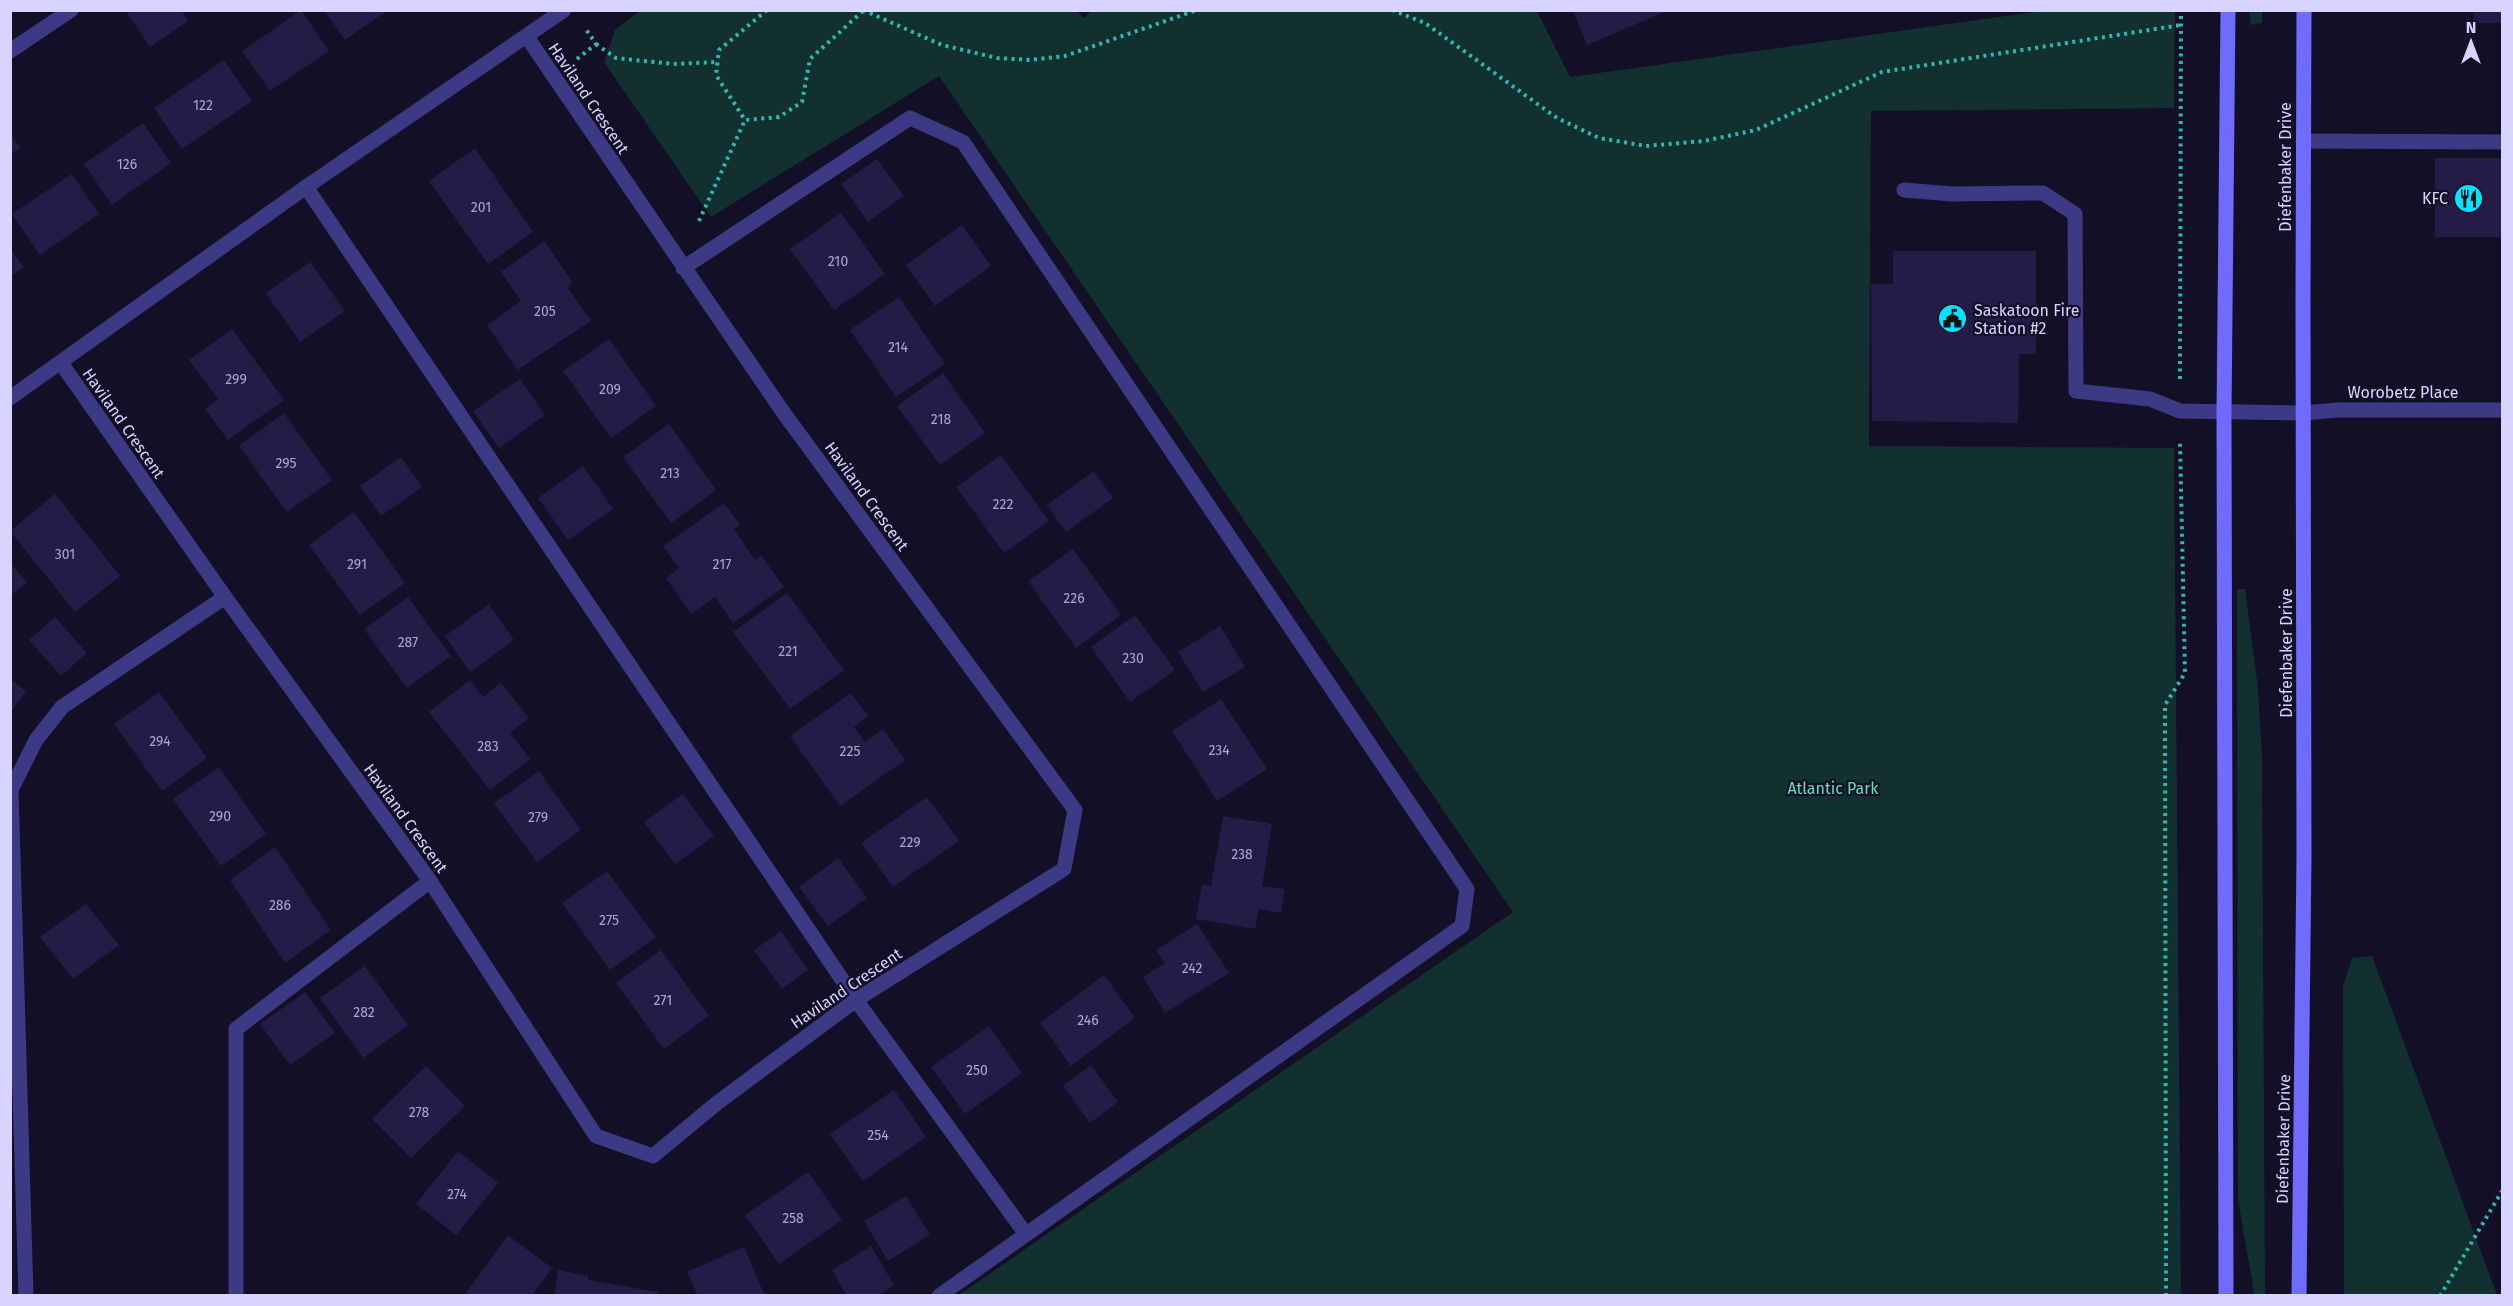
<svg xmlns="http://www.w3.org/2000/svg" width="2513" height="1306" font-family="'Fira Sans',sans-serif">
  <style>
    .green { fill: #12302f }
    .building { fill: #241b47 }
    .lines { fill: none; stroke-linecap: round; stroke-linejoin: round }
    .path { stroke: #2fb8b0; stroke-width: 4; stroke-dasharray: 3 4.5; stroke-linecap: butt }
    .service { stroke: #3d3a85; stroke-width: 15 }
    .minor { stroke: #3d3a85; stroke-width: 15 }
    .secondary { stroke: #6f6bff; stroke-width: 15 }
    .labels { text-anchor: middle; stroke-width: 4.5; stroke-linejoin: round; paint-order: stroke }
    .number-label { font-size: 14px; fill: #aca6d1 }
    .street-label { font-size: 16px; fill: #d9d4ff; stroke: #130f26 }
    .poi-label { font-size: 16px; fill: #d9d4ff; stroke: #130f26; text-anchor: end }
    .park-label { font-size: 16px; fill: #5fe0c0; stroke: #130f26 }
  </style>
  <rect width="100%" height="100%" fill="#130f26"/>
  <g class="green">
    <polygon points="641,10 1076,10 1083,18 1093,10 1537,11 1570,77 2042,11 2175,11 2174,108 1871,111 1869,446 2174,448 2181,1295 959,1295 1513,912 939,76 711,217 604,62 615,30"/>
    <polygon points="2249,11 2262,11 2262,23 2251,25"/>
    <path d="M2237 589H2245L2258 688 2262 755 2265 1296 2254 1295C2250 1261 2241 1227 2238 1193Z"/>
    <polygon points="2372,956 2497,1295 2344,1295 2343,987 2352,958"/>
  </g>
  <g class="building">
    <polygon points="125,10 181,10 188,21 150,47"/>
    <polygon points="301,10 329,51 270,91 242,51"/>
    <polygon points="324,10 388,10 345,40"/>
    <polygon points="1573,10 1669,10 1587,45"/>
    <rect x="2474" y="10" width="28" height="13"/>
    <polygon points="224,60 252,101 182,149 154,108"/>
    <polygon points="143,123 171,163 112,205 84,164"/>
    <polygon points="10,132 20,148 10,154"/>
    <polygon points="475,148 533,232 488,264 429,181"/>
    <rect x="2435" y="158" width="67" height="79"/>
    <polygon points="877,159 904,196 868,222 841,184"/>
    <polygon points="72,174 99,214 40,255 12,214"/>
    <polygon points="841,213 885,274 834,310 790,249"/>
    <polygon points="962,225 991,266 935,306 906,265"/>
    <polygon points="544,241 572,281 568,288 591,321 517,370 487,325 521,301 501,272"/>
    <polygon points="10,249 24,267 10,277"/>
    <polygon points="1893,251 2036,251 2036,354 2019,354 2018,423 1872,421 1871,284 1893,284"/>
    <polygon points="310,262 345,311 300,342 266,293"/>
    <polygon points="899,297 945,364 896,397 850,330"/>
    <polygon points="232,329 284,400 228,440 205,409 218,399 189,360"/>
    <polygon points="609,339 656,406 611,438 563,371"/>
    <polygon points="943,373 985,433 940,465 897,406"/>
    <polygon points="520,379 545,415 499,448 473,411"/>
    <polygon points="284,413 332,480 287,512 239,446"/>
    <polygon points="669,424 716,490 671,523 623,457"/>
    <polygon points="1001,455 1049,521 1004,553 956,487"/>
    <polygon points="401,457 422,487 381,516 360,486"/>
    <polygon points="583,466 613,509 568,540 538,498"/>
    <polygon points="1094,471 1113,498 1066,532 1047,505"/>
    <polygon points="55,494 120,576 75,612 10,531"/>
    <polygon points="724,503 740,525 734,529 755,560 761,555 784,587 733,623 715,597 691,614 666,578 679,568 663,546"/>
    <polygon points="354,512 405,583 360,615 309,545"/>
    <polygon points="1073,549 1121,615 1076,648 1028,581"/>
    <polygon points="10,563 27,582 10,596"/>
    <polygon points="787,593 844,670 790,709 733,632"/>
    <polygon points="408,597 451,656 407,688 364,629"/>
    <polygon points="489,604 514,640 470,672 445,636"/>
    <polygon points="1135,615 1175,670 1130,702 1091,647"/>
    <polygon points="55,617 87,653 61,676 29,640"/>
    <polygon points="1220,626 1245,667 1203,692 1178,652"/>
    <polygon points="10,679 26,691 10,713"/>
    <polygon points="470,680 483,697 501,683 529,718 510,733 530,759 490,790 429,712"/>
    <polygon points="159,692 207,758 162,791 114,724"/>
    <polygon points="851,693 868,716 854,727 865,742 883,729 905,760 840,806 790,736"/>
    <polygon points="1221,699 1267,769 1217,801 1172,731"/>
    <polygon points="219,767 266,834 221,866 173,799"/>
    <polygon points="539,771 581,830 537,862 494,803"/>
    <polygon points="683,794 714,836 675,864 644,822"/>
    <polygon points="927,797 959,841 893,887 861,843"/>
    <polygon points="1223,816 1272,824 1262,886 1285,889 1281,913 1259,909 1255,929 1196,919 1202,884 1211,886"/>
    <polygon points="275,847 331,930 285,963 230,880"/>
    <polygon points="838,858 867,898 828,926 799,887"/>
    <polygon points="607,871 656,937 610,970 562,903"/>
    <polygon points="86,904 119,945 73,979 40,937"/>
    <polygon points="1197,924 1229,973 1165,1013 1143,977 1165,963 1156,950"/>
    <polygon points="781,931 808,970 782,989 754,950"/>
    <polygon points="661,950 709,1016 664,1049 616,983"/>
    <polygon points="365,966 408,1025 363,1058 320,998"/>
    <polygon points="1104,975 1135,1018 1071,1066 1040,1023"/>
    <polygon points="305,992 335,1033 290,1065 260,1024"/>
    <polygon points="989,1026 1022,1073 965,1114 931,1067"/>
    <polygon points="1091,1065 1118,1102 1090,1123 1063,1086"/>
    <polygon points="426,1066 465,1106 411,1158 372,1119"/>
    <polygon points="894,1090 926,1137 863,1181 830,1134"/>
    <polygon points="458,1151 498,1183 456,1235 416,1204"/>
    <polygon points="808,1172 842,1220 779,1264 745,1215"/>
    <polygon points="906,1196 930,1235 888,1261 864,1221"/>
    <polygon points="508,1235 552,1268 532,1296 469,1296 466,1293"/>
    <polygon points="871,1246 894,1285 877,1296 847,1296 832,1270"/>
    <polygon points="744,1247 765,1296 698,1296 687,1272"/>
    <polygon points="558,1270 588,1276 588,1280 658,1292 657,1296 554,1296"/>
  </g>
  <g class="lines">
    <g class="path">
      <polyline points="767,10 719,50 716,75 745,120 779,117 802,102 810,59 863,11"/>
      <polyline points="863,10 942,45 997,58 1030,60 1065,56 1197,10"/>
      <polyline points="1392,10 1425,23 1557,118 1599,138 1646,146 1704,141 1756,130 1882,72 2181,25"/>
      <polyline points="596,44 616,58 673,64 718,62"/>
      <polyline points="577,59 596,44 585,28"/>
      <polyline points="699,221 745,120"/>
      <polyline points="2180,379 2181,10"/>
      <polyline points="2166,1296 2165,705 2185,673 2180,441"/>
      <polyline points="2440,1296 2502,1191"/>
    </g>
    <g class="service">
      <polyline points="10,51 71,10"/>
      <polyline points="2303,141 2502,142"/>
      <polyline points="306,187 856,1000 1025,1233"/>
      <polyline points="1904,190 1952,194 2043,193 2075,214 2076,391 2150,399 2180,411 2303,413"/>
      <polyline points="683,268 910,118 963,142 1467,889 1462,926 939,1296"/>
      <polyline points="26,1296 11,790 36,740 62,707 225,597"/>
      <polyline points="236,1296 236,1029 430,881"/>
    </g>
    <g class="minor">
      <polyline points="61,363 225,597 430,881 596,1136 653,1156 717,1103 856,1000 1064,869 1075,810 783,412 527,37"/>
      <polyline points="10,398 306,187 564,10"/>
      <polyline points="2303,413 2338,410 2502,410"/>
    </g>
    <g class="secondary">
      <polyline points="2226,1296 2224,413 2228,10"/>
      <polyline points="2299,1296 2304,856 2303,299 2304,10"/>
    </g>
  </g>
  <defs>
    <symbol id="restaurant-disc" viewBox="-11 -11 22 22"><circle r="9.5" fill="#00e5ff" stroke="#130f26"/><path d="M-5-6h1v4h1v-4h1v4h1v-4h1v5L-1.5 .5V6h-2V.5L-5-1ZM5-6V6H3V1.5H1.5Q1.5-4 5-6Z" fill="#111"/></symbol>
    <symbol id="civic-disc" viewBox="-11 -11 22 22"><circle r="9.5" fill="#00e5ff" stroke="#130f26"/><path d="M-.6-6.5H3V-4.5H.6V-3L4-1V1h2V6H-6V1h2V-1L-.6-3ZM-1.2 2.5V6h2.4V2.5Z" fill="#111"/></symbol>
  </defs>
  <g fill-rule="evenodd">
    <use href="#restaurant-disc" x="2452" y="182" width="33" height="33"/>
    <use href="#civic-disc" x="1936" y="302" width="33" height="33"/>
  </g>
  <g class="labels">
    <g class="number-label">
      <text x="203" y="110">122</text>
      <text x="127" y="169">126</text>
      <text x="481" y="212">201</text>
      <text x="838" y="266">210</text>
      <text x="545" y="316">205</text>
      <text x="898" y="352">214</text>
      <text x="236" y="384">299</text>
      <text x="610" y="394">209</text>
      <text x="941" y="424">218</text>
      <text x="286" y="468">295</text>
      <text x="670" y="478">213</text>
      <text x="1003" y="509">222</text>
      <text x="65" y="559">301</text>
      <text x="357" y="569">291</text>
      <text x="722" y="569">217</text>
      <text x="1074" y="603">226</text>
      <text x="408" y="647">287</text>
      <text x="788" y="656">221</text>
      <text x="1133" y="663">230</text>
      <text x="160" y="746">294</text>
      <text x="488" y="751">283</text>
      <text x="1219" y="755">234</text>
      <text x="850" y="756">225</text>
      <text x="220" y="821">290</text>
      <text x="538" y="822">279</text>
      <text x="910" y="847">229</text>
      <text x="1242" y="859">238</text>
      <text x="280" y="910">286</text>
      <text x="609" y="925">275</text>
      <text x="1192" y="973">242</text>
      <text x="663" y="1005">271</text>
      <text x="364" y="1017">282</text>
      <text x="1088" y="1025">246</text>
      <text x="977" y="1075">250</text>
      <text x="419" y="1117">278</text>
      <text x="878" y="1140">254</text>
      <text x="457" y="1199">274</text>
      <text x="793" y="1223">258</text>
    </g>
    <g class="street-label">
      <text transform="translate(589 98) rotate(56)" y="6">Haviland Crescent</text>
      <text transform="translate(2285 167) rotate(-90)" y="6">Diefenbaker Drive</text>
      <text x="2403" y="398">Worobetz Place</text>
      <text transform="translate(124 423) rotate(55)" y="6">Haviland Crescent</text>
      <text transform="translate(867 496) rotate(54)" y="6">Haviland Crescent</text>
      <text transform="translate(2286 653) rotate(-90)" y="6">Diefenbaker Drive</text>
      <text transform="translate(406 818) rotate(54)" y="6">Haviland Crescent</text>
      <text transform="translate(846 988) rotate(-34)" y="6">Haviland Crescent</text>
      <text transform="translate(2283 1139) rotate(-89)" y="6">Diefenbaker Drive</text>
    </g>
    <g class="poi-label">
      <text x="2448" y="204">KFC</text>
      <text x="1974" y="316" text-anchor="start">Saskatoon Fire<tspan x="1974" dy="18">Station #2</tspan></text>
    </g>
    <g class="park-label">
      <text x="1833" y="794">Atlantic Park</text>
    </g>
  </g>
  <rect width="2513" height="1306" fill="none" stroke="#d9d4ff" stroke-width="24"/>
  <g transform="translate(2471 42)" stroke="#130f26" stroke-width="4.5" paint-order="stroke">
  <path d="M0-4.5L10 22L0 15L-10 22Z" fill="#d9d4ff"/>
  <text y="-9" font-size="16" font-weight="bold" text-anchor="middle" fill="#d9d4ff">N</text>
  </g>
</svg>
